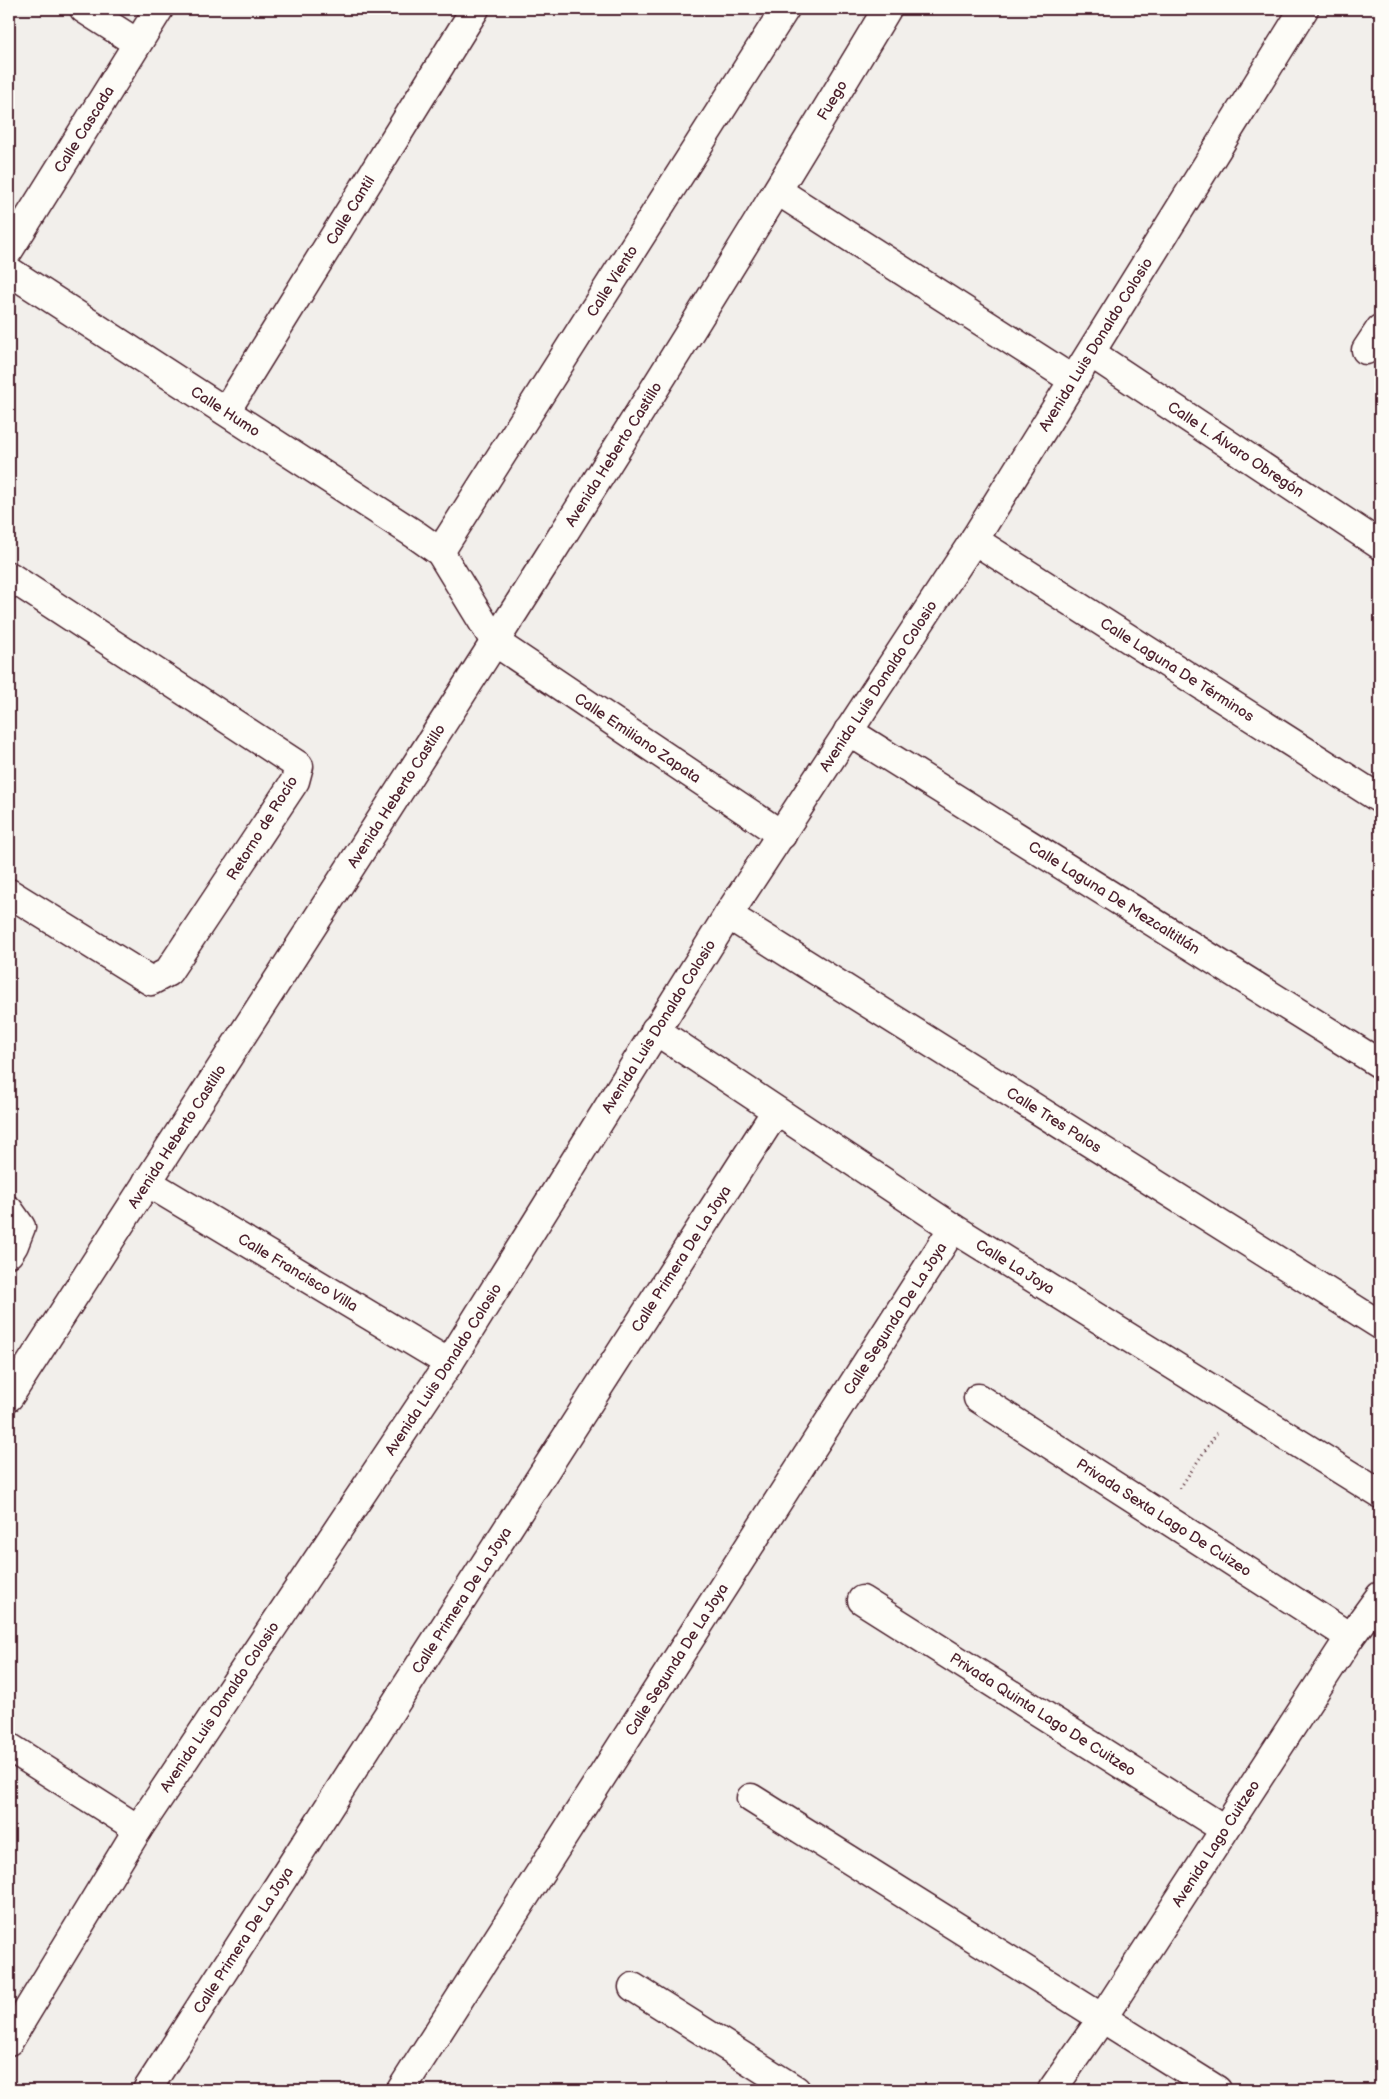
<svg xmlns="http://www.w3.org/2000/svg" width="1389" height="2099" font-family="'Balsamiq Sans',sans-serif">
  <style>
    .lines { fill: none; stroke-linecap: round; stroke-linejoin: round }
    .minor-casing { stroke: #4a1f2b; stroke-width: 31 }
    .path { stroke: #4a1f2b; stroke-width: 3; stroke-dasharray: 1 4; stroke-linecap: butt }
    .minor { stroke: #fdfcf7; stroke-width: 28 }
    .labels { text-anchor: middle; stroke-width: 4; stroke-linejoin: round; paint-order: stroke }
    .street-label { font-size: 15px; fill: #4a1f2b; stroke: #fdfcf7 }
  </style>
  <rect width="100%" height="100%" fill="#f2efeb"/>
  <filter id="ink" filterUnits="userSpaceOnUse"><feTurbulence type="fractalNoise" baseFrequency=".02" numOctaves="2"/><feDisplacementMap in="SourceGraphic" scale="10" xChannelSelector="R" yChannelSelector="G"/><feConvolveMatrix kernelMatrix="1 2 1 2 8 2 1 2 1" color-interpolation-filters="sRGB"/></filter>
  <g filter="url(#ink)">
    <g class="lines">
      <defs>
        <g id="minor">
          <polyline points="84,9 137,43"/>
          <polyline points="778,191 1073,380"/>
          <path id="s1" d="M9 250 159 9"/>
          <path id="s2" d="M9 271 416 535 440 552 495 642 782 835"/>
          <polyline points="1366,350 1380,329"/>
          <path id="s3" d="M1091 353 1380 545"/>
          <path id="s4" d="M226 411 475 9"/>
          <path id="s5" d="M974 540 1380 799"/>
          <path id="s6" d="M440 552 785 9"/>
          <polyline points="9,576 299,766 295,781 168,972 151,981 9,893"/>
          <path id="s7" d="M848 731 1380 1064"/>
          <path id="s8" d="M728 915 1380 1325"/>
          <path id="s9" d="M655 1030 953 1228 1380 1494"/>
          <path id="s10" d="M147 1182 449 1363"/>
          <polyline points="9,1210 21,1227 14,1245 9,1253"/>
          <path id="s11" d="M9 1397C305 936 606 479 887 9"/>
          <path id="s12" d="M978 1398 1350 1637"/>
          <path id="s13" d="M862 1600 1224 1829"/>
          <polyline points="9,1747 138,1829"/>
          <polyline points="751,1798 1217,2090"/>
          <polyline points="633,1987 796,2090"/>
          <path id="s14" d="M9 2041 138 1829 449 1363 728 915 974 540 1304 9"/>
          <path id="s15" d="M147 2090 776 1111"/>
          <path id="s16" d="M401 2090 953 1228"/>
          <path id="s17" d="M1052 2090 1103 2017 1350 1637 1380 1596"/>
        </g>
      </defs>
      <use href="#minor" class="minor-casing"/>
      <polyline class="path" points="1180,1488 1218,1431"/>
      <use href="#minor" class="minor"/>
    </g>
  </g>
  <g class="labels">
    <g class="street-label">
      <text dy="5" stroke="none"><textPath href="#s11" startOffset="1536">Fuego</textPath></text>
      <text dy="5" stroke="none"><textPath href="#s1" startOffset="142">Calle Cascada</textPath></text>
      <text dy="5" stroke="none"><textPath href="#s4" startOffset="236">Calle Cantil</textPath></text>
      <text dy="5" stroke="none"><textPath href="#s6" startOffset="321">Calle Viento</textPath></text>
      <text dy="5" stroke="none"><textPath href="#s14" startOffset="2015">Avenida Luis Donaldo Colosio</textPath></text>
      <text dy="5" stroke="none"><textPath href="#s2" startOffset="258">Calle Humo</textPath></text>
      <text dy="5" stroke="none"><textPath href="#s3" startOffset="174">Calle L. Álvaro Obregón</textPath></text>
      <text dy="5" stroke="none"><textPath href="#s11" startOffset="1120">Avenida Heberto Castillo</textPath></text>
      <text dy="5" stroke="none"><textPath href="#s5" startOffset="241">Calle Laguna De Términos</textPath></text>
      <text dy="5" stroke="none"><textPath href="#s14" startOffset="1610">Avenida Luis Donaldo Colosio</textPath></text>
      <text dy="5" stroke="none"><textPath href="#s2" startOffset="792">Calle Emiliano Zapata</textPath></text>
      <text dy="5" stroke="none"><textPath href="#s11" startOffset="715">Avenida Heberto Castillo</textPath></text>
      <text transform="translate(262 828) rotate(-58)" y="5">Retorno de Rocío</text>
      <text dy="5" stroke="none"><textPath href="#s7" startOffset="314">Calle Laguna De Mezcaltitlán</textPath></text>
      <text dy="5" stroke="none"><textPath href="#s14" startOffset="1205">Avenida Luis Donaldo Colosio</textPath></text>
      <text dy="5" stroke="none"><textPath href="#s8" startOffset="385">Calle Tres Palos</textPath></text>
      <text dy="5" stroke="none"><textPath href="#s11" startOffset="310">Avenida Heberto Castillo</textPath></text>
      <text dy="5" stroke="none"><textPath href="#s15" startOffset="988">Calle Primera De La Joya</textPath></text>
      <text dy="5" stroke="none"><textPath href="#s9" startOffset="431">Calle La Joya</textPath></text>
      <text dy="5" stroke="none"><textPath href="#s10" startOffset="176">Calle Francisco Villa</textPath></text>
      <text dy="5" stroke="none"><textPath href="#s16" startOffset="916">Calle Segunda De La Joya</textPath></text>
      <text dy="5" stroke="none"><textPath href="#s14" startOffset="800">Avenida Luis Donaldo Colosio</textPath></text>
      <text dy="5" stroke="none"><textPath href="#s12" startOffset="221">Privada Sexta Lago De Cuizeo</textPath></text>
      <text dy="5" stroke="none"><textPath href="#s15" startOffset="582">Calle Primera De La Joya</textPath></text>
      <text dy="5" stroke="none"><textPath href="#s16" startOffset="511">Calle Segunda De La Joya</textPath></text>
      <text dy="5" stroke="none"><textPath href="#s14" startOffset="395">Avenida Luis Donaldo Colosio</textPath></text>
      <text dy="5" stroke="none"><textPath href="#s13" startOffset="214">Privada Quinta Lago De Cuitzeo</textPath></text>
      <text dy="5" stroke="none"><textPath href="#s17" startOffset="296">Avenida Lago Cuitzeo</textPath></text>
      <text dy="5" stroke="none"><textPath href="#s15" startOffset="178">Calle Primera De La Joya</textPath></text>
    </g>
  </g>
  <rect width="1389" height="2099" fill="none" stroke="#fdfcf7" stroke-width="30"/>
  <rect x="15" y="15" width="1359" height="2069" fill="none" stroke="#4a1f2b" stroke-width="2" filter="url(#ink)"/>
</svg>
